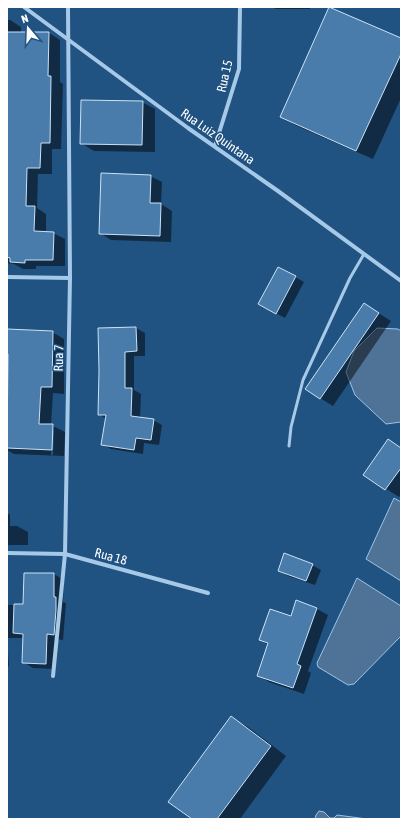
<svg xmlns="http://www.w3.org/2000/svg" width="408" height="826" font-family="'Asap Condensed',sans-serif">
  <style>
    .water { fill: #4f7396; stroke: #9ac5ea }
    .shadow { fill: #0007; fill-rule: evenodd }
    .building { fill: #497cab; stroke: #cbe2f6 }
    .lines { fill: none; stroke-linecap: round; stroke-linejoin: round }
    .lane { stroke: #a7c9e8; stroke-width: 3 }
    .street { stroke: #a7c9e8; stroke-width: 4 }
    .labels { text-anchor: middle; stroke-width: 3; stroke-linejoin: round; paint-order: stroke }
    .street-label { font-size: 13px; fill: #fff; stroke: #205282 }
  </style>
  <rect width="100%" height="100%" fill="#205282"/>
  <g class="water">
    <polygon points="377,328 398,329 401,331 401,422 386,424 355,395 346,372 354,351"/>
    <polygon points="394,498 401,502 401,581 366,559"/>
    <polygon points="357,578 401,606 401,636 354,684 348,685 318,667 317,663"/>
    <polygon points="319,811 324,812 330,818 334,818 337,815 367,819 315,819 316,815"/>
  </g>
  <g class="shadow">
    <polygon points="272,7 310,7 310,9 276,9"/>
    <polygon points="7,20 10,20 21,27 21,33 49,33 60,40 60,82 63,84 61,149 52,149 52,174 38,174 37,208 46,214 46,232 53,233 65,239 65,266 36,266 36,269 23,269 14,264 7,263"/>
    <polygon points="401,39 401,98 373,159 297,126 281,117"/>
    <polygon points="142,102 155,109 155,152 94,151 81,143"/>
    <polygon points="150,176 162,182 161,204 172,211 171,242 111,240 100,233"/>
    <polygon points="279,268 304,282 285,318 268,309"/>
    <polygon points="364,304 391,321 333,406 320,398"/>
    <polygon points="136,328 145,333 145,356 134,356 134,390 141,394 140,418 153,420 162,425 159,445 144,443 143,454 111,449 102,444 106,419 99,414 100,371"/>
    <path d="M7 330 52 332 64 339V394L53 393 51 425 65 432 64 456 14 454 7 450ZM52 430H54L53 455H51Z"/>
    <polygon points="388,441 401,448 401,494 399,497 365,475"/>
    <polygon points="7,513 10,515 10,526 17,526 28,532 28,545 7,545"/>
    <polygon points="312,565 321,570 315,585 288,576 279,570"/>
    <polygon points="54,574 64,580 63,602 66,603 63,640 56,639 55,669 33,668 23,662 24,638 7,638 9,666 7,667 7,605 24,605"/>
    <polygon points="297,602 317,609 328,615 308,671 311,673 304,694 269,682 258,675 269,645 260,640 291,618"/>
    <polygon points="231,718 248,727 286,756 240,819 193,819"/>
  </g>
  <g class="building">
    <polygon points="329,7 401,38 401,54 356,151 280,117"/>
    <polygon points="7,32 49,32 48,76 51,76 50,143 41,143 40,168 27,168 26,206 35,206 34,231 54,232 53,260 25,260 25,263 10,262 10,258 7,257"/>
    <polygon points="81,100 143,101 142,145 80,144"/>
    <polygon points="101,173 151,175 150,203 161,203 160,236 99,234"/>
    <polygon points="278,267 296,276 276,314 258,304"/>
    <polygon points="364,303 379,313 320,399 305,389"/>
    <polygon points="136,327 137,351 125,352 125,388 132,388 131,416 154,419 151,440 136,438 134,450 101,445 106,415 98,415 99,371 98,328"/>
    <polygon points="7,329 53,331 52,387 41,387 39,424 53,424 52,450 7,448 8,354 7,354"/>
    <polygon points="388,439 401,448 401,468 385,490 363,475"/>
    <polygon points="284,553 313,564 306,581 278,571"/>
    <polygon points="24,573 54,573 54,597 56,597 56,610 54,635 47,634 46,664 22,663 23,634 13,633 14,604 23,604"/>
    <polygon points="296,600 317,608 297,664 301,666 293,688 257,676 268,643 259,640 270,609 291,616"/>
    <polygon points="231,716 271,746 217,819 192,819 168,802"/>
  </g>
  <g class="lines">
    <polyline class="lane" points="289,446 291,427 303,380 350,278 364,254"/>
    <g class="street">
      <polyline points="24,7 188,128 278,191 401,281"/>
      <polyline points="215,146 239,69 240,7"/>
      <polyline points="7,277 70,278"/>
      <polyline points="7,553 65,554 208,593"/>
      <polyline points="53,676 65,554 70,278 68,7"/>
    </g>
  </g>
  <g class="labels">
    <g class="street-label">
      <text transform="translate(224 76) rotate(-77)" y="5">Rua 15</text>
      <text transform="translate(218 136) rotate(35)" y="5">Rua Luiz Quintana</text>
      <text transform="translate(58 358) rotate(-89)" y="5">Rua 7</text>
      <text transform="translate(111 556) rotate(15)" y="5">Rua 18</text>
    </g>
  </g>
  <rect width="408" height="826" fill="none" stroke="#ffffff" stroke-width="16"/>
  <g transform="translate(28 28) rotate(341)" stroke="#205282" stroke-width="3" paint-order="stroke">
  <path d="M0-3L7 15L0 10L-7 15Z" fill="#ffffff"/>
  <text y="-6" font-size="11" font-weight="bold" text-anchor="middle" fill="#ffffff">N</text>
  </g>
</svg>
